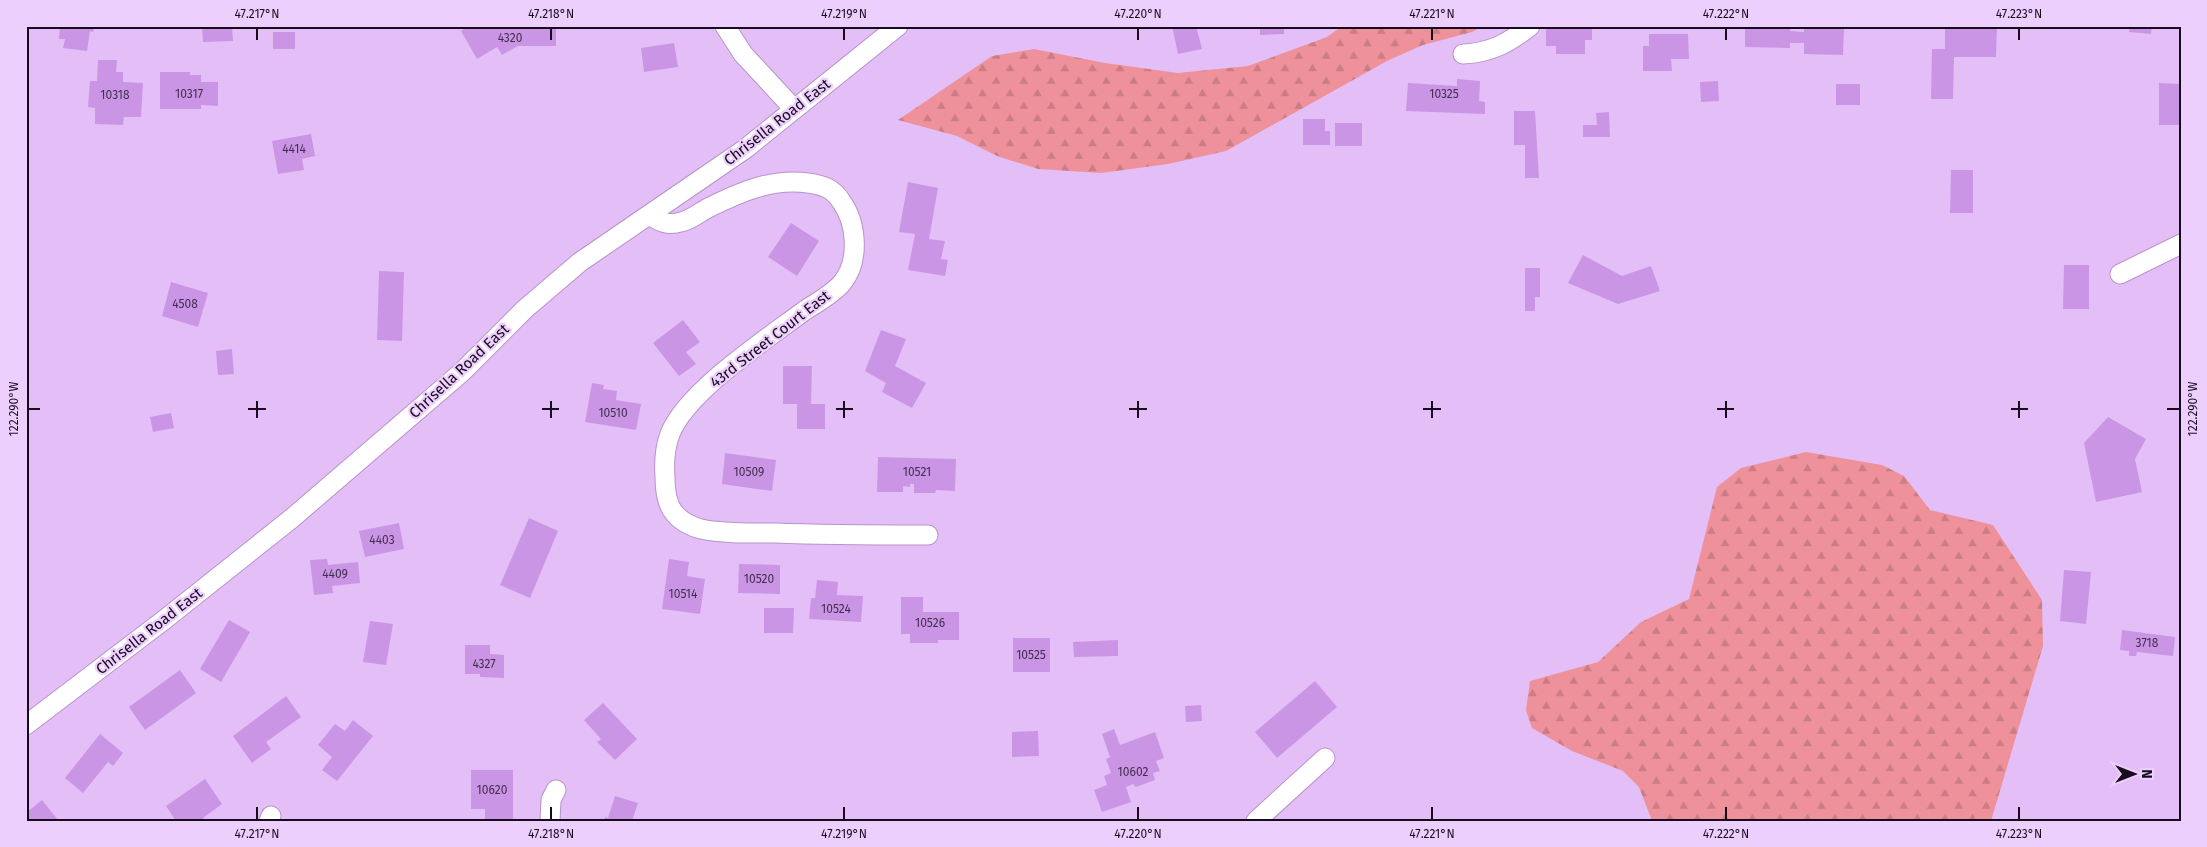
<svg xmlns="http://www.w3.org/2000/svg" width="2207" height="847" font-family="'Fira Sans',sans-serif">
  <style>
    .forest { fill: url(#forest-firs) }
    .building { fill: #ca95e5 }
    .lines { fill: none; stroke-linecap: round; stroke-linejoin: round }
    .minor-casing { stroke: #b793ca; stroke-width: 21 }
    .minor { stroke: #fff; stroke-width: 19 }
    .ticks { fill: none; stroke: #180b1e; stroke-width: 2 }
    .labels { text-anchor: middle; stroke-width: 4.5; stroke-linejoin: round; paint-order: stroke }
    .number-label { font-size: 12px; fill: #442e50 }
    .street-label { font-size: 15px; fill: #180b1e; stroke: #edcffd }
    .neatline { fill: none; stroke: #180b1e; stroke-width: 2 }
    .ticks-label { font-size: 12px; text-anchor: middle; fill: #180b1e }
  </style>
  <defs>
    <pattern id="forest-firs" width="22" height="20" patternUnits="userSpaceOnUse" patternTransform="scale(1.25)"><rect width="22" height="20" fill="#ee919a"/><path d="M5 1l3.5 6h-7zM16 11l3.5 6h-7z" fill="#cb7c84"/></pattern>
  </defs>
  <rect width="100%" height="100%" fill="#e4bff7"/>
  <g class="forest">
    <polygon points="1342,26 1482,26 1472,32 1423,45 1387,61 1226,151 1168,164 1101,173 1038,169 997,156 957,136 898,120 992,56 1034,49 1105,63 1178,73 1248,66 1327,37"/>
    <polygon points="1806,452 1882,465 1904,476 1930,510 1993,525 2042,600 2043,646 1991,821 1652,821 1639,787 1623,771 1572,751 1532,728 1526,710 1530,681 1598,662 1641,622 1689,599 1717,487 1741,468"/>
  </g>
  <g class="building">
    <polygon points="60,26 94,26 93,32 90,31 87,51 63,48 65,39 59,39"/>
    <polygon points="202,26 232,26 233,41 203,42"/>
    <polygon points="468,26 556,26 556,46 518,46 502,55 497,47 477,59 461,31"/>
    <polygon points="1172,26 1196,26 1202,49 1178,54"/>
    <polygon points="1260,26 1284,26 1284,34 1260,35"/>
    <polygon points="1546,26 1585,26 1585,29 1592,29 1592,40 1585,40 1585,54 1556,54 1556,46 1546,46"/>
    <polygon points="1745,26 1790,26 1790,31 1804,32 1804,26 1844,28 1843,55 1804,54 1804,43 1790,43 1790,48 1745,47"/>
    <polygon points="1945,26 1997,26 1996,57 1954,57 1953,99 1931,99 1932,49 1945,49"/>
    <polygon points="2130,26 2152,26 2151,34 2129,32"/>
    <rect x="273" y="32" width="22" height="17"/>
    <polygon points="1649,34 1688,34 1689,59 1671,59 1672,71 1643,71 1643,46 1649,46"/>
    <polygon points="674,43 678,67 644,72 641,48"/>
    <polygon points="98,60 117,60 116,72 123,72 123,82 143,83 141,117 124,117 123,125 95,124 95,108 88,107 90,81 97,81"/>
    <polygon points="160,72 190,72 190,75 201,75 201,82 218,82 218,106 201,105 201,109 160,109"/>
    <polygon points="1457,79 1480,81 1479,101 1485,102 1485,114 1406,111 1408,83 1457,86"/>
    <polygon points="1718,81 1719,101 1701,102 1700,82"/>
    <polygon points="2159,83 2181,84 2181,125 2159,125"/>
    <rect x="1836" y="84" width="24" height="21"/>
    <polygon points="1514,111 1535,111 1539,178 1525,178 1525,145 1514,145"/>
    <polygon points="1609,112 1610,137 1583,137 1583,125 1597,125 1596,113"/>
    <polygon points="1303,119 1325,119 1325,131 1330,131 1330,145 1303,145"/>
    <rect x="1335" y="123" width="27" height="23"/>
    <polygon points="311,134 315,156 302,159 304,170 278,174 272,141"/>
    <polygon points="1951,170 1973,170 1973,213 1950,213"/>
    <polygon points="908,182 938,188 929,239 945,241 941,259 948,260 945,276 908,270 915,234 899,232"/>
    <polygon points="791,223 819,241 797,276 768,257"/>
    <polygon points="1583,255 1622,276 1651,266 1660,291 1618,304 1568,283"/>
    <polygon points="2064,265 2089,265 2089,309 2063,309"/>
    <polygon points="1525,268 1540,268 1540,297 1535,297 1535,311 1525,311"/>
    <polygon points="379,271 404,272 402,341 377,340"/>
    <polygon points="171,282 208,293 198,327 162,316"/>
    <polygon points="683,320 700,342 686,352 696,364 679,376 653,343"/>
    <polygon points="881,330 906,339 895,366 926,383 912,408 882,392 886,383 865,371"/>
    <polygon points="232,349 234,374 218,375 216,351"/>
    <polygon points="783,366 812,366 811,404 825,404 825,429 797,429 797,404 783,404"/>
    <polygon points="592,383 604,385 603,389 617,391 616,400 641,404 636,430 585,422"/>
    <polygon points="171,413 174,428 153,432 150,417"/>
    <polygon points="2108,417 2146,439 2135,459 2142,492 2096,502 2084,443"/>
    <polygon points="725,453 776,460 772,491 722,484"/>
    <polygon points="878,457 956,459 955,491 936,490 935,493 914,493 914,484 910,484 910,487 903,486 903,492 877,492"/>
    <polygon points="529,518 558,531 530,598 500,585"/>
    <polygon points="399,523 404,549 365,557 359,531"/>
    <polygon points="327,559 328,565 358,562 360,583 332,586 333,593 314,595 310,560"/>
    <polygon points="669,559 689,562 687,576 705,579 700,614 662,609"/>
    <polygon points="739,564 780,565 780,594 738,593"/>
    <polygon points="2064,570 2091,572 2086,624 2060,621"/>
    <polygon points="817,580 838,582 837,595 863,596 861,622 809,619 811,598 815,598"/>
    <polygon points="901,597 923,597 923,612 959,612 959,640 938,640 938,643 910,643 910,634 901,634"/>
    <polygon points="764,608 794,608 793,633 764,633"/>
    <polygon points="229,620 250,632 221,682 200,669"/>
    <polygon points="370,621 393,624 386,665 363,662"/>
    <polygon points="2122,630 2175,637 2173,656 2137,652 2136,656 2129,656 2129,651 2120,650"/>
    <rect x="1013" y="638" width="37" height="34"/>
    <polygon points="1118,640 1118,656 1074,657 1073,642"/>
    <polygon points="465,645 490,645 490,654 504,655 504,678 480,677 480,674 465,674"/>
    <polygon points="180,670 196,693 145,730 129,707"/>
    <polygon points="1315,681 1337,707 1277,758 1255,732"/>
    <polygon points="286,696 301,717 266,742 271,749 252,763 233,736"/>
    <polygon points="603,703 637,739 615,760 597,742 601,739 584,720"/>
    <polygon points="1201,705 1202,721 1186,722 1185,706"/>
    <polygon points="353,720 373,736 337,781 322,770 332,757 318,745 335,724 345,731"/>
    <polygon points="1114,729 1120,745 1155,732 1164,758 1156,761 1160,771 1153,773 1155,780 1136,787 1133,784 1126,787 1131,802 1102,812 1094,790 1107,785 1104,776 1111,773 1106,759 1110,757 1102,734"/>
    <polygon points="1038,731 1039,756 1012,757 1012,732"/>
    <polygon points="100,734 123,753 113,766 108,762 83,793 65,778"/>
    <polygon points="471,770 513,770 513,821 485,821 485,809 471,809"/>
    <polygon points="205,779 222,804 203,818 205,821 176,821 166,806"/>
    <polygon points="615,796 638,803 632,821 604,821 605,817 608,818"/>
    <polygon points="42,800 58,820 26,821 26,813"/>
  </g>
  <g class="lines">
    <defs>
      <g id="minor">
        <polyline points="725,26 743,54 794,109"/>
        <path d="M1463 54C1490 53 1509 43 1530 26"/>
        <path d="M649 215C660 222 668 226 681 222 691 220 700 212 708 208 740 192 772 178 808 183 822 185 833 188 841 201 857 223 860 261 842 283 833 294 816 303 804 311 768 338 686 392 670 434 665 447 664 463 665 477 665 489 666 504 675 514 681 521 692 527 701 529 725 534 751 533 775 533 826 535 877 535 928 535"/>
        <polyline points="2120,274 2181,244"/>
        <polyline points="26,725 164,620 291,519 462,372 525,309 580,262 745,149 898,26"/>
        <polyline points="269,821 271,816"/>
        <polyline points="550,821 551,800 556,790"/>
        <polyline points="1256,821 1325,758"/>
      </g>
    </defs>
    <use href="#minor" class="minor-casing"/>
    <use href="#minor" class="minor"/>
  </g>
  <path class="ticks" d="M257 28V40M551 28V40M844 28V40M1138 28V40M1432 28V40M1726 28V40M2019 28V40M257 401V418M551 401V418M844 401V418M1138 401V418M1432 401V418M1726 401V418M2019 401V418M28 409H40M248 409H266M542 409H559M836 409H853M1129 409H1147M1423 409H1441M1717 409H1734M2011 409H2028M2167 409H2180M257 807V820M551 807V820M844 807V820M1138 807V820M1432 807V820M1726 807V820M2019 807V820"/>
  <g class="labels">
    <g class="number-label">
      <text x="510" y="42">4320</text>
      <text x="189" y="98">10317</text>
      <text x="1444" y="98">10325</text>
      <text x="115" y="99">10318</text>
      <text x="294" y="153">4414</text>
      <text x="185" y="308">4508</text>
      <text x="613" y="417">10510</text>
      <text x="749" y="476">10509</text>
      <text x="917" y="476">10521</text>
      <text x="382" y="544">4403</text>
      <text x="335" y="578">4409</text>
      <text x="759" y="583">10520</text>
      <text x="683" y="598">10514</text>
      <text x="836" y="613">10524</text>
      <text x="930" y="627">10526</text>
      <text x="2147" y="647">3718</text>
      <text x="1031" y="659">10525</text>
      <text x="484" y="668">4327</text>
      <text x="1133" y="776">10602</text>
      <text x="492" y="794">10620</text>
    </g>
    <g class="street-label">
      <text transform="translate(777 122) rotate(-38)" y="5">Chrisella Road East</text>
      <text transform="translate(770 339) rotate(-38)" y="5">43rd Street Court East</text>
      <text transform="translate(459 371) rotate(-43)" y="5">Chrisella Road East</text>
      <text transform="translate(149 631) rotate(-38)" y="5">Chrisella Road East</text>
    </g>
  </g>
  <rect width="2207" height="847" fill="none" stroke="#edcffd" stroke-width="55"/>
  <g transform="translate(2134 774) rotate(90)" stroke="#edcffd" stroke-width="4" paint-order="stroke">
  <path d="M0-4L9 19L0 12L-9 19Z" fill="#180b1e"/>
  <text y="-8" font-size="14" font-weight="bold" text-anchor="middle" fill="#180b1e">N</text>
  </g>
  <rect x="28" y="28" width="2152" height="792" class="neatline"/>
  <g class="ticks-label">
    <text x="257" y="18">47.217°N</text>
    <text x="551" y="18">47.218°N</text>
    <text x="844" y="18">47.219°N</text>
    <text x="1138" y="18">47.220°N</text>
    <text x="1432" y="18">47.221°N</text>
    <text x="1726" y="18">47.222°N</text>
    <text x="2019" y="18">47.223°N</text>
    <text transform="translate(2193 409) rotate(-90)" y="4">122.290°W</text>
    <text transform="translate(14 409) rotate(-90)" y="4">122.290°W</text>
    <text x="257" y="838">47.217°N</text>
    <text x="551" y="838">47.218°N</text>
    <text x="844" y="838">47.219°N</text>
    <text x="1138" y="838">47.220°N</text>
    <text x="1432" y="838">47.221°N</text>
    <text x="1726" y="838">47.222°N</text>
    <text x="2019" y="838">47.223°N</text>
  </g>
</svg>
